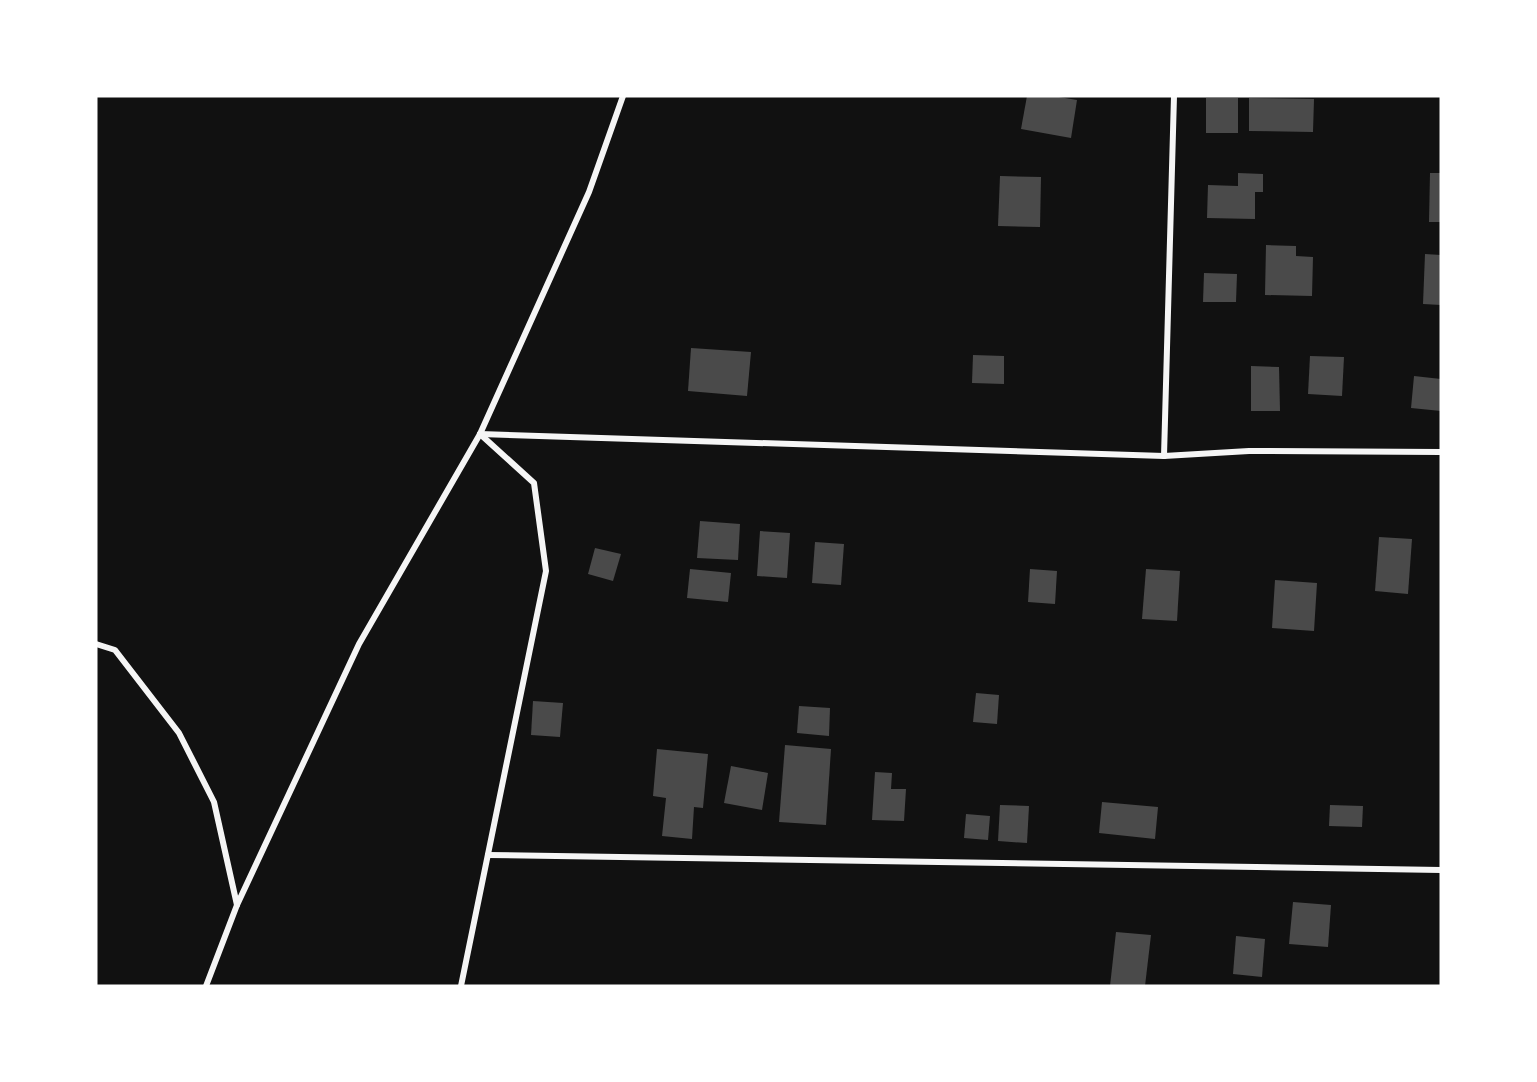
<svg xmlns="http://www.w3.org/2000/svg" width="1537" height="1082" font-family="'Open Sans',sans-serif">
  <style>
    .building { fill: #4a4a4a }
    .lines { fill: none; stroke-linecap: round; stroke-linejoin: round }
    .minor { stroke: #f5f5f5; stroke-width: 6 }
  </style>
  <rect width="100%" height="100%" fill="#111"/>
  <g class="building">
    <polygon points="1027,96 1053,96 1077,100 1071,138 1021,129"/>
    <rect x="1206" y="98" width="32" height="35"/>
    <polygon points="1249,98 1314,99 1313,132 1249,131"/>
    <polygon points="1238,173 1263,174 1263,192 1255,192 1255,219 1207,218 1208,185 1238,186"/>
    <polygon points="1430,173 1441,173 1441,222 1429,222"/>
    <polygon points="1000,176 1041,177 1040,227 998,226"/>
    <polygon points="1266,245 1296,246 1296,256 1313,257 1312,296 1265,295"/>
    <polygon points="1425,254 1441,255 1441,305 1423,304"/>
    <polygon points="1204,273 1237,274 1236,302 1203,302"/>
    <polygon points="691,348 751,352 747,396 688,391"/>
    <polygon points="973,355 1004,356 1004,384 972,383"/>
    <polygon points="1310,356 1344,357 1342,396 1308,394"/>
    <polygon points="1251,366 1279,367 1280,411 1251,411"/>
    <polygon points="1414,376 1441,379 1441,411 1411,408"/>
    <polygon points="700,521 740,524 738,560 697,558"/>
    <polygon points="760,531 790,533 787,578 757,576"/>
    <polygon points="1379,537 1412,539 1408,594 1375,591"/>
    <polygon points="815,542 844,544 841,585 812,583"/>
    <polygon points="595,548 621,554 613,581 588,574"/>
    <polygon points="690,569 731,573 728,602 687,598"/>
    <polygon points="1030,569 1057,571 1055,604 1028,602"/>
    <polygon points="1146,569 1180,571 1177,621 1142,619"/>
    <polygon points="1275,580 1317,583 1314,631 1272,628"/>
    <polygon points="976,693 999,695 997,724 973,722"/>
    <polygon points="533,701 563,703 560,737 531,735"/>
    <polygon points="799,706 830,708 829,736 797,733"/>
    <polygon points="785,745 831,749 826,825 779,822"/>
    <polygon points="657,749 708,754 703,808 694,807 692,839 662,836 666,798 653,796"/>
    <polygon points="731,766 768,773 762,810 724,803"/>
    <polygon points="875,772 892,773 891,789 906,789 904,821 872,820"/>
    <polygon points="1102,802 1158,807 1155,839 1099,833"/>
    <polygon points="1000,805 1029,806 1027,843 998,841"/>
    <polygon points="1330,805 1363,806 1362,827 1329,826"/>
    <polygon points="966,814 990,816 988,840 964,838"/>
    <polygon points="1293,902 1331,905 1328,947 1289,944"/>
    <polygon points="1116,932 1151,935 1145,986 1110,986"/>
    <polygon points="1236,936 1265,939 1262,977 1233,974"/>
  </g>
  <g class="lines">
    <g class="minor">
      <polyline points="480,434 1164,456 1249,451 1441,452"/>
      <polyline points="1164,456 1174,96"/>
      <polyline points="96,644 115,650 179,733 214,802 237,905"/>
      <polyline points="488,855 1441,870"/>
      <polyline points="206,986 237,905 359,644 480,434 589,192 623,96"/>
      <polyline points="461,986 546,571 534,483 480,434"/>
    </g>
  </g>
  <rect width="1537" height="1082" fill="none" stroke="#ffffff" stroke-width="195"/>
</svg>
